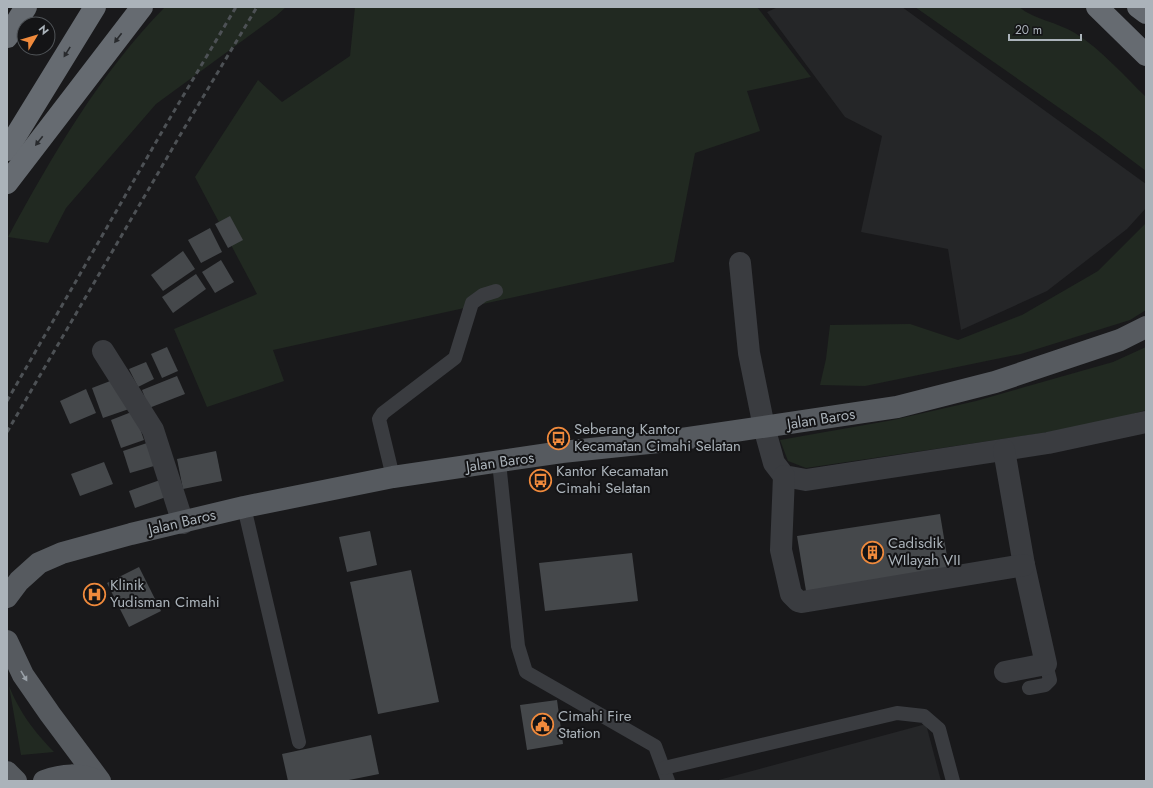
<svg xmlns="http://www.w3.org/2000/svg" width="1153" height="788" font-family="Jost,sans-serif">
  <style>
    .built { fill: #252628 }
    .green { fill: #212921 }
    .building { fill: #45484b }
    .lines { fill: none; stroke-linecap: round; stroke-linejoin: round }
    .lane { stroke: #3a3c40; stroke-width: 14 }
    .street { stroke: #3a3c40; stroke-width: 22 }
    .primary { stroke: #565a5f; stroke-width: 22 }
    .highway { stroke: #666b71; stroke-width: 22 }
    .rail { stroke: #4d5155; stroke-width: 3; stroke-dasharray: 5 4; stroke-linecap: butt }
    .oneway { fill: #282a2d }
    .oneway2 { fill: #9aa1a8 }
    .labels { text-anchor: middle; stroke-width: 4; stroke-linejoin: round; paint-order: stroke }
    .street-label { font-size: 15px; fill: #abb3ba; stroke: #141416 }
    .poi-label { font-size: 15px; fill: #abb3ba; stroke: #141416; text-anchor: start }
  </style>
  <rect width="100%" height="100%" fill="#19191b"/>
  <g class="built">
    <polygon points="778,7 902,7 1146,184 1146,208 1127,229 1047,291 961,330 948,249 861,232 882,136 845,117 767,12"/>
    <polygon points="926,724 941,781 715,781"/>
  </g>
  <g class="green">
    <path d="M165 7H286L276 16 156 104 66 208 48 243 8 237C52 156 100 73 165 7Z"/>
    <polygon points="355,7 757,7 811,77 747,91 760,131 695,153 674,262 273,350 284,381 207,407 174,329 257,294 195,177 258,80 282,102 350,56"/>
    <path d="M915 7H1019C1035 20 1057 22 1075 33 1102 50 1123 75 1146 97V171L1098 135Z"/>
    <polygon points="1146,223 1146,310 1130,320 1021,354 865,386 820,385 826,359 830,325 910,324 958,340 1022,315 1098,271"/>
    <polygon points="1146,347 1146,410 1097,425 806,468 788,461 780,440 893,420 976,401 1113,362"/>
    <path d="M9 686C20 713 33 730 54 752L21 755Z"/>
  </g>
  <g class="building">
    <polygon points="230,216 243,240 228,248 215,224"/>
    <polygon points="210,228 222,252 201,263 188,240"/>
    <polygon points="183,251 195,269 163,291 151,275"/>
    <polygon points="221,260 234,282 215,293 202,272"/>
    <polygon points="196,274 206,289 173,313 162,297"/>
    <polygon points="167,347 178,371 162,378 151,354"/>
    <polygon points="146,362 154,379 138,387 129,369"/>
    <polygon points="177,376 185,394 149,408 142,390"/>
    <polygon points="118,378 129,409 103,418 92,388"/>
    <polygon points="86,389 96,413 70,424 60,401"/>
    <polygon points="134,411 144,440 121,448 111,420"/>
    <polygon points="147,443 154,466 130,473 123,451"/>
    <polygon points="216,451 222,481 183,489 177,459"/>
    <polygon points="104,462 113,484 80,496 71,474"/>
    <polygon points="160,480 166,497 135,508 129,491"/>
    <polygon points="940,514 949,568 806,591 797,536"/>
    <polygon points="370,531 377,565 347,572 339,537"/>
    <polygon points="632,553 638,601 545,611 539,563"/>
    <polygon points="139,567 161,611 129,627 107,583"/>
    <polygon points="411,570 439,702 378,714 350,582"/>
    <polygon points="557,700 563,744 527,750 520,705"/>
    <polygon points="371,735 379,774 344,781 288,781 282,754"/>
  </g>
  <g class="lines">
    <g class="lane">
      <polyline points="499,462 518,646 526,672 655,746 668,781"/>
      <polyline points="393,477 379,419 383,413 455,358 472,303 483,295 496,291"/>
      <polyline points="244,507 299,742"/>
      <polyline points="1029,688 1045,685 1050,680 1046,664"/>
      <polyline points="664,768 897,713 924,716 939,729 953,781"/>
    </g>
    <g class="street">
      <polyline points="740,263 749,353 764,427 774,463 784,476 806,480 1048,443 1146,422"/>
      <polyline points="103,351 153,430 183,523"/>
      <polyline points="1004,450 1024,565 1046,664 1005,672"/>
      <polyline points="784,476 781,550 791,594 798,601 802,602 1024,565"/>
    </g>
    <g class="primary">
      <polyline points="7,597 19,581 39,563 62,553 131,534 244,507 393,477 562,452 668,441 897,407 995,382 1120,340 1146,327"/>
      <polyline points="7,641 23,675 50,714 100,781"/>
      <polyline points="7,772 16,781"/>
      <path d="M44 781C63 774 79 773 98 781"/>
    </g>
    <g class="highway">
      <polyline points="1097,7 1146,55"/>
      <polyline points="1138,7 1146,13"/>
      <polyline points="7,37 26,7"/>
      <polyline points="7,150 95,7"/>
      <polyline points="7,183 142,7"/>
    </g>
    <g class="rail">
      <polyline points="7,401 167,123 236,7"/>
      <polyline points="7,432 182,132 257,7"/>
    </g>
  </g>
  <defs><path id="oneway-solid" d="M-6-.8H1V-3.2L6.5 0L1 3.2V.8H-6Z"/></defs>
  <g class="oneway">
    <use href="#oneway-solid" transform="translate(118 38) rotate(127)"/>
    <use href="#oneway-solid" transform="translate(67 52) rotate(122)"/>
    <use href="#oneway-solid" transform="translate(39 141) rotate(128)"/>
  </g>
  <use class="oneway2" href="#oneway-solid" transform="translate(24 676) rotate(59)"/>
  <defs>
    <symbol id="bus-ring" viewBox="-11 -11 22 22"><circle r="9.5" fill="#141416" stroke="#f08a3c" stroke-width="1.5"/><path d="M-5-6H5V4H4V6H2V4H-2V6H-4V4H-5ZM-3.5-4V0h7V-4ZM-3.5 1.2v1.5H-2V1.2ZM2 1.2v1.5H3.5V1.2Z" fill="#f08a3c"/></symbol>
    <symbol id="building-ring" viewBox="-11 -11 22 22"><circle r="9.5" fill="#141416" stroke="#f08a3c" stroke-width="1.5"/><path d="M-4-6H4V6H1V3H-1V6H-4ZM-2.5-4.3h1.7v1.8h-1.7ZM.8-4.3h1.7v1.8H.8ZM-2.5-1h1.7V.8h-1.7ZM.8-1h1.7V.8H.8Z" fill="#f08a3c"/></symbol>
    <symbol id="hospital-ring" viewBox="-11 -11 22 22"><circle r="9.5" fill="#141416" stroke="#f08a3c" stroke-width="1.5"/><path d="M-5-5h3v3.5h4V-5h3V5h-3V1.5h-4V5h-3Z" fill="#f08a3c"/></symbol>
    <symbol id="civic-ring" viewBox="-11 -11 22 22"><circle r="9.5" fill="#141416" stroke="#f08a3c" stroke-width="1.5"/><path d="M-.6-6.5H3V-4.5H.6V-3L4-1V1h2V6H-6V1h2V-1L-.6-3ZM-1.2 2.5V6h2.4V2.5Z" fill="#f08a3c"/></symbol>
  </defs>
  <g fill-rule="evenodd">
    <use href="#bus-ring" x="546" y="426" width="25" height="25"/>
    <use href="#bus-ring" x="528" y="468" width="25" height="25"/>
    <use href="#building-ring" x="860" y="540" width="25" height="25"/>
    <use href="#hospital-ring" x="82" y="582" width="25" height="25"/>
    <use href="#civic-ring" x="530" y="712" width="25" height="25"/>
  </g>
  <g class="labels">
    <g class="street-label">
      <text transform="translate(821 419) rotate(-9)" y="5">Jalan Baros</text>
      <text transform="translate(500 462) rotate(-8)" y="5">Jalan Baros</text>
      <text transform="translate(182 522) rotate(-13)" y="5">Jalan Baros</text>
    </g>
    <g class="poi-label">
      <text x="574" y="434">Seberang Kantor<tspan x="574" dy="17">Kecamatan Cimahi Selatan</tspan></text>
      <text x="556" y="476">Kantor Kecamatan<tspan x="556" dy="17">Cimahi Selatan</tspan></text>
      <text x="888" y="548">Cadisdik<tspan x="888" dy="17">WIlayah VII</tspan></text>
      <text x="110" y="590">Klinik<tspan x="110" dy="17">Yudisman Cimahi</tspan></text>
      <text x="558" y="721">Cimahi Fire<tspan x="558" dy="17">Station</tspan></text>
    </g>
  </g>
  <rect width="1153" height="788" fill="none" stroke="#abb3ba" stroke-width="16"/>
  <g transform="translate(36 36) rotate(52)"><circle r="19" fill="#141416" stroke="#505458"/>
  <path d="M0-3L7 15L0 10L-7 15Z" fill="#f08a3c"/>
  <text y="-6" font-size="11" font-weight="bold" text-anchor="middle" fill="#abb3ba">N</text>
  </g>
  <path d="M1009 34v6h72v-6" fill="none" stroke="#abb3ba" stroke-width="2"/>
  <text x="1015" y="34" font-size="12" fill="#abb3ba" stroke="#141416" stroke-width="3" paint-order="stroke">20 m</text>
</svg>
